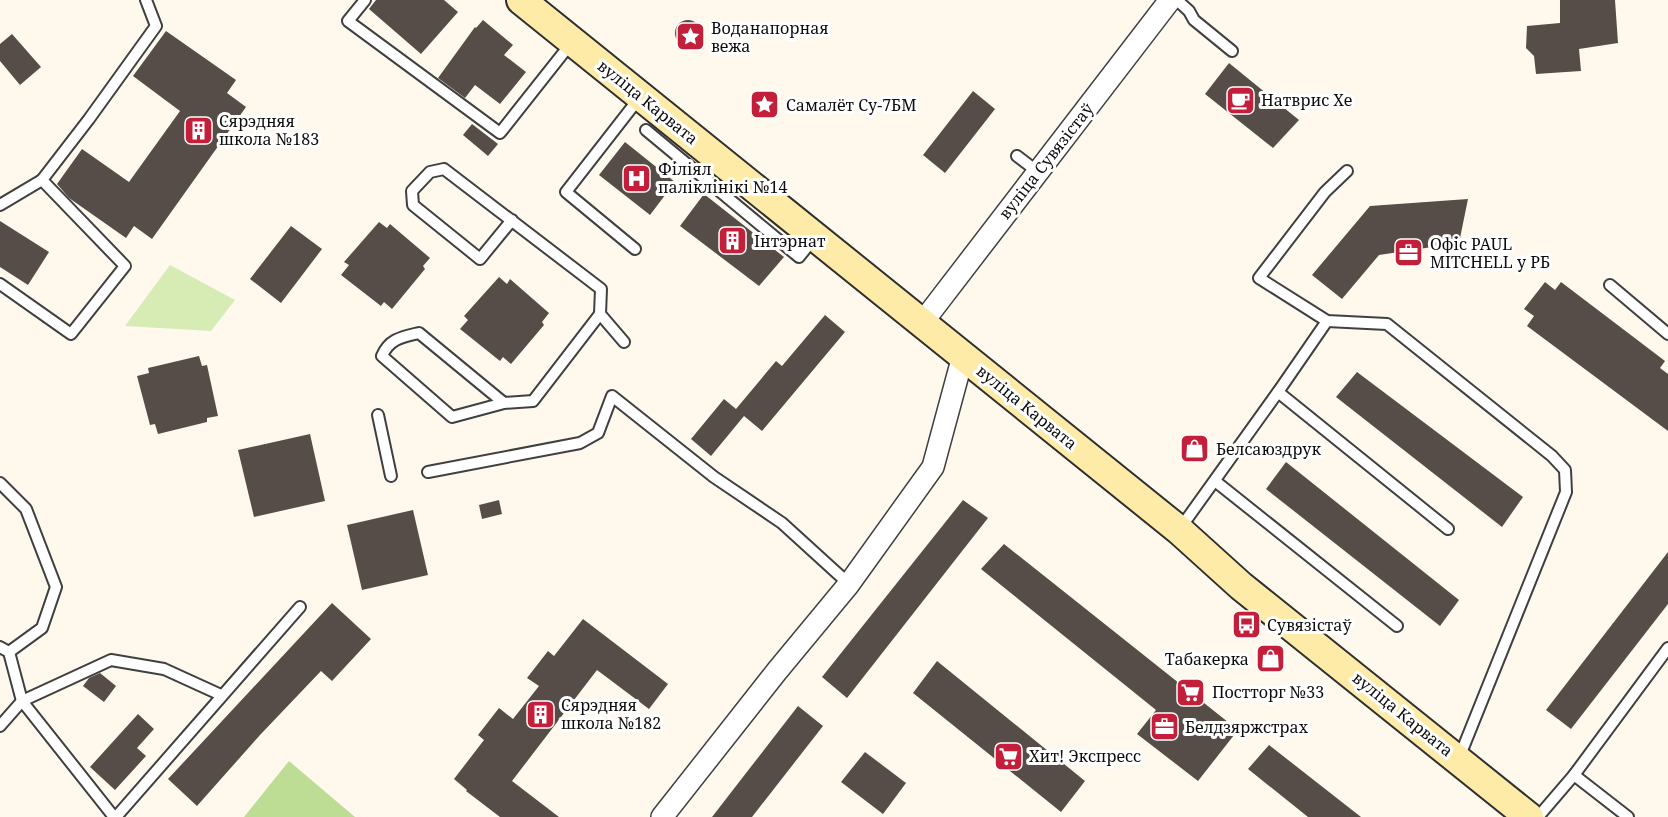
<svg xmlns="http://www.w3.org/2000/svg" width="1668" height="817" font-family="'Noto Serif',serif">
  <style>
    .green { fill: #d7ebb5 }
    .forest { fill: #bddd94 }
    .building { fill: #564d49 }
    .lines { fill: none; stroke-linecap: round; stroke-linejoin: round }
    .lane-casing { stroke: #404040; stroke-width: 14 }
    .street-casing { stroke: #404040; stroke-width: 24 }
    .secondary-casing { stroke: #2f2f2f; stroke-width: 32 }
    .lane { stroke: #fff; stroke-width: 10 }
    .street { stroke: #fff; stroke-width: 21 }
    .secondary { stroke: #ffeba8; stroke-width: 28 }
    .labels { text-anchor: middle; stroke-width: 6; stroke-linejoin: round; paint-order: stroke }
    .poi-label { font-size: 16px; fill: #0d0d0d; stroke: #fff; text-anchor: start }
    .street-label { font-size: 16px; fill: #0d0d0d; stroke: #fff }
  </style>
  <rect width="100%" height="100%" fill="#fff9ed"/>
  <polygon class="green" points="170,265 235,300 211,331 125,326"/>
  <polygon class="forest" points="289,761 355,817 244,817"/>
  <g class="building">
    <polygon points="376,0 444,0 458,12 421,54 369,9"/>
    <polygon points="1560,0 1615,0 1618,43 1579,49 1581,71 1536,74 1534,56 1526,48 1527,26 1560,23"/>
    <polygon points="483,20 513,45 504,55 526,72 500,104 475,85 465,98 438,78 475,27 476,28"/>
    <circle cx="688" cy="33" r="13"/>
    <polygon points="166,31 236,80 227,93 246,107 152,239 134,226 126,238 69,198 57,184 82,149 129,182 180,111 133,76"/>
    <polygon points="12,34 41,67 20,85 0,61 0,44"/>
    <polygon points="1229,63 1299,120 1273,148 1205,94"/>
    <polygon points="973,91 995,109 945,173 923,155"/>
    <polygon points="472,124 498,144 488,156 463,135"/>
    <polygon points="625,142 675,182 650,215 599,175"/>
    <polygon points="704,194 784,257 759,286 680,226"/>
    <polygon points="1468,199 1459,243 1379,255 1342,299 1312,275 1370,206"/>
    <polygon points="0,221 49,252 28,285 0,267"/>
    <polygon points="379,222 387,228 390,224 430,258 423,266 425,269 392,309 384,302 381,306 341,275 349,265 344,262"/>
    <polygon points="291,226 322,249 281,303 250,279"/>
    <polygon points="499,277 507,284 510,279 549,313 542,322 544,325 511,364 503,357 500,361 460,329 468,320 464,316"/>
    <polygon points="1545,282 1555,290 1561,282 1665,361 1660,368 1668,374 1668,431 1527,326 1534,316 1524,309"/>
    <polygon points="825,315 845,332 762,431 744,416 711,456 691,439 724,399 736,409 776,361 782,366"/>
    <polygon points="199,356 202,366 207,365 218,416 207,418 207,422 158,434 155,424 150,425 137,376 149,373 148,368"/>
    <polygon points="1357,372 1523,497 1502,527 1336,397"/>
    <polygon points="310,434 325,501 254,517 238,450"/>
    <polygon points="1286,462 1459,600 1440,626 1266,489"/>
    <polygon points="499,500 502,514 482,519 479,505"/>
    <polygon points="963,500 988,518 847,698 822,677"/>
    <polygon points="413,510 428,575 362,590 347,525"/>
    <polygon points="1004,544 1238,730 1198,781 1137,734 1156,710 981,569"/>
    <polygon points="1668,552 1668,604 1571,729 1546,710"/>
    <polygon points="332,603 371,639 332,681 321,671 260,735 197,806 168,779"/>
    <polygon points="583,619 668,684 649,709 597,670 512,781 559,817 500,817 466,791 467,790 454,779 484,740 478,735 499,708 513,719 539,686 527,678 548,651 554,656"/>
    <polygon points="937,661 1085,781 1061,812 913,693"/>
    <polygon points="100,673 116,686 104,702 83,686 89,678"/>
    <polygon points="798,706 823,726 752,817 712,817"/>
    <polygon points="138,714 154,729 137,748 146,756 115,790 90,767"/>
    <polygon points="1269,745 1361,817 1308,817 1248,769"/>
    <polygon points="865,752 906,783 883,814 841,782"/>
  </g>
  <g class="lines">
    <defs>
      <g id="lane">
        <polyline points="365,0 348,21 500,133 572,42"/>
        <polyline points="1177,0 1189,11 1194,20 1232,51"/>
        <polyline points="646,130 799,257 815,237"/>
        <polyline points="1017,156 1038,172"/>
        <polyline points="1347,171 1325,192 1259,278 1327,321 1387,324 1552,456 1565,470 1566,492 1459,758"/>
        <polyline points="0,205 42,180"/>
        <polyline points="512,220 480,259 413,205 412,191 430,172 444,169 601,289 600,314 624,342"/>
        <polyline points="635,249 566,192 640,97"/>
        <polyline points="0,284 71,334 125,266 42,180 89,119 156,26 146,0"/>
        <polyline points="1610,285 1668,334"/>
        <polyline points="1327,321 1278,392 1448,529"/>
        <path d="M504 403 452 417 382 356C389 339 402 337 419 333L504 403 533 401 600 314"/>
        <polyline points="378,415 391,476"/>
        <polyline points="428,472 580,443 598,433 612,396 714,477 782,523 849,584"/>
        <polyline points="1215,481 1397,626"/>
        <polyline points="0,483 26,509 56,587 42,628 9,652"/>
        <polyline points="1179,530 1278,392"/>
        <polyline points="0,647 9,652 22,701 114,817"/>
        <polyline points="0,726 22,701 111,660 164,669 221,695"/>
        <polyline points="1574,775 1628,817"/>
        <polyline points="116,817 300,607"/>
        <polyline points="1538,817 1574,775 1668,648"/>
      </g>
      <g id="street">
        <polyline points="922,323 1170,0"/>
        <polyline points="662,817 777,671 849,584 933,467 963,356"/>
      </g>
      <polyline id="secondary" points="521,0 1179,530 1241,586 1529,817"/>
    </defs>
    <use href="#lane" class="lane-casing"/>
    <use href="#street" class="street-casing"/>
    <use href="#secondary" class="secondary-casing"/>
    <use href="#lane" class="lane"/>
    <use href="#street" class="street"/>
    <use href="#secondary" class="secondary"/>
  </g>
  <defs>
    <symbol id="sight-square" viewBox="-11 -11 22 22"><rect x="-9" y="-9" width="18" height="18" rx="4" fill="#c31f3a" stroke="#fff"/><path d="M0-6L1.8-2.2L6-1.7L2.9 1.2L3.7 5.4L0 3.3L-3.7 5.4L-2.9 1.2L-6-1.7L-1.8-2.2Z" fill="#fff"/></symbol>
    <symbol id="cafe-square" viewBox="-11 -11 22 22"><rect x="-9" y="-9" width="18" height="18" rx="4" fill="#c31f3a" stroke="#fff"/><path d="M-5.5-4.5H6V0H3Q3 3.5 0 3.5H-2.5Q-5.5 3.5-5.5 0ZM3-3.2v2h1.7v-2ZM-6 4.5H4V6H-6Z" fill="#fff"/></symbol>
    <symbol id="building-square" viewBox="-11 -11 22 22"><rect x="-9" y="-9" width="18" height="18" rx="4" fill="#c31f3a" stroke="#fff"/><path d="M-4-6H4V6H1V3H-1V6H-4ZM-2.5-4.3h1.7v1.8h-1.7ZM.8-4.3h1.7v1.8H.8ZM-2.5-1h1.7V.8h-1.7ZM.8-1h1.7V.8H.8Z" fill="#fff"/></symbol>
    <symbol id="hospital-square" viewBox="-11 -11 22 22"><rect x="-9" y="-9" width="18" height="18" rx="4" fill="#c31f3a" stroke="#fff"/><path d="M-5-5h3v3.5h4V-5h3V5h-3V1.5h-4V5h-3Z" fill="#fff"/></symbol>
    <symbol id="office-square" viewBox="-11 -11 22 22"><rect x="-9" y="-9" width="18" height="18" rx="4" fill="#c31f3a" stroke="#fff"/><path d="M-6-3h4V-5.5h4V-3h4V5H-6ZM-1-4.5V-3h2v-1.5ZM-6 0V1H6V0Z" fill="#fff"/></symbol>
    <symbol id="shop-square" viewBox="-11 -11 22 22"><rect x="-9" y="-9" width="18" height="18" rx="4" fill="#c31f3a" stroke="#fff"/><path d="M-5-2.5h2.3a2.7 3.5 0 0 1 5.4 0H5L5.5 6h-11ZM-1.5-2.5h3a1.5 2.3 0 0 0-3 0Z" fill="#fff"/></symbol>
    <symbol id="bus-square" viewBox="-11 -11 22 22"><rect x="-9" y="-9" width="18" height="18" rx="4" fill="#c31f3a" stroke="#fff"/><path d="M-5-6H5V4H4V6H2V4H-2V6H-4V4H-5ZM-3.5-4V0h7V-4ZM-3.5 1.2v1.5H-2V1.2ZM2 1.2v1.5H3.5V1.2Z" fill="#fff"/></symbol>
    <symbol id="supermarket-square" viewBox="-11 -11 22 22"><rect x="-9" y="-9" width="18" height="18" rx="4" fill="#c31f3a" stroke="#fff"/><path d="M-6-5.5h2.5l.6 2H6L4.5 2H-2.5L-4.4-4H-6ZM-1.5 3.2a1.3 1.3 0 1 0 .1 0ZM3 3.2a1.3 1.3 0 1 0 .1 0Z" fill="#fff"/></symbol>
  </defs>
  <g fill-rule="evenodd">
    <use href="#sight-square" x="674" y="20" width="33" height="33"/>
    <use href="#cafe-square" x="1224" y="84" width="33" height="33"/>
    <use href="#sight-square" x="748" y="88" width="33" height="33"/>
    <use href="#building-square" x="182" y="114" width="33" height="33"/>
    <use href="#hospital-square" x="620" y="162" width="33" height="33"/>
    <use href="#building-square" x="716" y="224" width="33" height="33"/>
    <use href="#office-square" x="1392" y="236" width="33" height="33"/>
    <use href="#shop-square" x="1178" y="432" width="33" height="33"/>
    <use href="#bus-square" x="1230" y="608" width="33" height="33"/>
    <use href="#shop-square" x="1254" y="642" width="33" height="33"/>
    <use href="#supermarket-square" x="1174" y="676" width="33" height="33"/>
    <use href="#building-square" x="524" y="698" width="33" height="33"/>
    <use href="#office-square" x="1148" y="710" width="33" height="33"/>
    <use href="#supermarket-square" x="992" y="740" width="33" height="33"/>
  </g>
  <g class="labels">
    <g class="poi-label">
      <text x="711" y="34">Воданапорная<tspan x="711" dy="18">вежа</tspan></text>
      <text x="1261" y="106">Натврис Хе</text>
      <text x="786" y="111">Самалёт Су-7БМ</text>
      <text x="219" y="127">Сярэдняя<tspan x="219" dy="18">школа №183</tspan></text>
      <text x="658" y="175">Філіял<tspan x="658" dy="18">паліклінікі №14</tspan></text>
      <text x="754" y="247">Інтэрнат</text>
      <text x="1430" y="250">Офіс PAUL<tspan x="1430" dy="18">MITCHELL у РБ</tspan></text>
      <text x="1216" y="455">Белсаюздрук</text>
      <text x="1267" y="631">Сувязістаў</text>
      <text x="1249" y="665" text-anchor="end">Табакерка</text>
      <text x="1212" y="698">Постторг №33</text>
      <text x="561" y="711">Сярэдняя<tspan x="561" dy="18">школа №182</tspan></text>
      <text x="1185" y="733">Белдзяржстрах</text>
      <text x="1029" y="762">Хит! Экспресс</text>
    </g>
    <g class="street-label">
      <text transform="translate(648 102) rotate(39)" y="6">вуліца Карвата</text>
      <text transform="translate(1046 161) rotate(-52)" y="6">вуліца Сувязістаў</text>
      <text transform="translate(1027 407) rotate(39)" y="6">вуліца Карвата</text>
      <text transform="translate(1403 714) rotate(39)" y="6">вуліца Карвата</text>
    </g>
  </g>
</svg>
